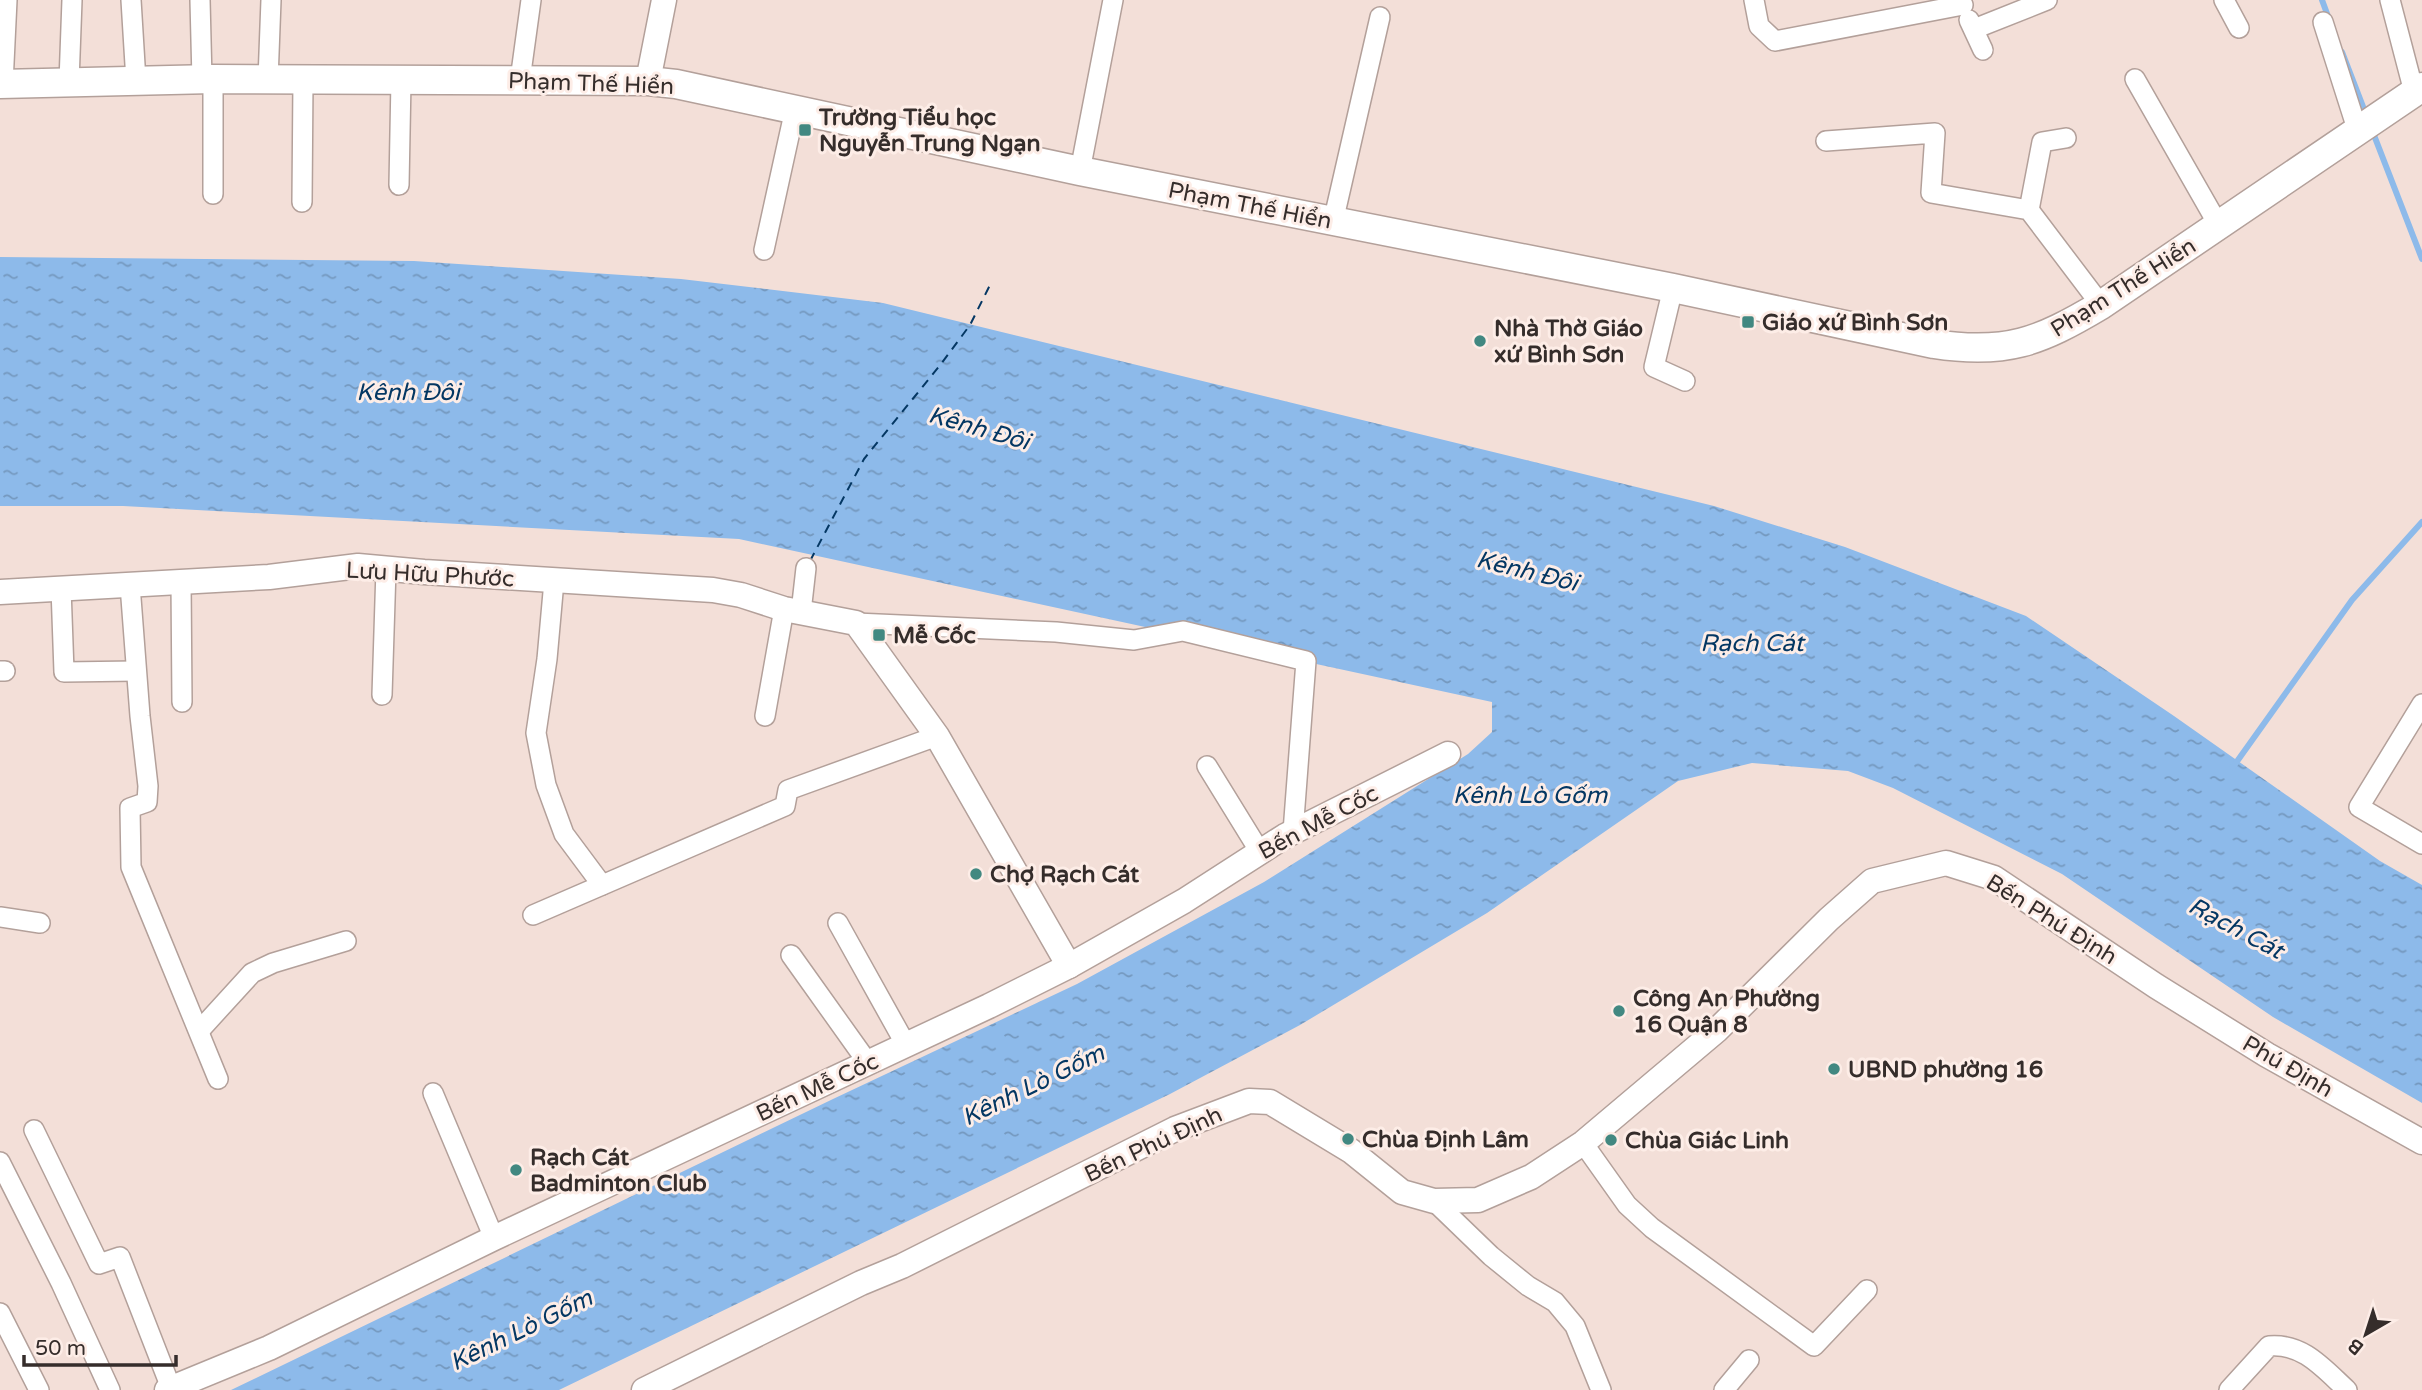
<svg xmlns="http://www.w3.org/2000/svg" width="2422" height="1390" font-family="'Varela Round',sans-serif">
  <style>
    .water { fill: url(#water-ripples) }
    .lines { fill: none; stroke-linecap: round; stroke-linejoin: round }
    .stream { stroke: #8dbaea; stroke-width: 6 }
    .ferry { stroke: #043763; stroke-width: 2; stroke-dasharray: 9 7; stroke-linecap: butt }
    .minor-casing { stroke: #b3a09a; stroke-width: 22 }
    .tertiary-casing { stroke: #b3a09a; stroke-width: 27 }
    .secondary-casing { stroke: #b3a09a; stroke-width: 31 }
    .minor { stroke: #fff; stroke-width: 19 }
    .tertiary { stroke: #fff; stroke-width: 24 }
    .secondary { stroke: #fff; stroke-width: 28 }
    .poi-dot { fill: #428881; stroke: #fdede7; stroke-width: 2.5 }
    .labels { text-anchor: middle; stroke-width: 6; stroke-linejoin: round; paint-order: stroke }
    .street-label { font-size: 23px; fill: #352d2b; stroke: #fdede7 }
    .poi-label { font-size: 23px; font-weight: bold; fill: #352d2b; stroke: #fdede7; text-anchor: start }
    .water-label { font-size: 24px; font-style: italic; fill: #043763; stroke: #fdede7 }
  </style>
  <defs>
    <pattern id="water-ripples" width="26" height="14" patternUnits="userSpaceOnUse" patternTransform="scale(1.75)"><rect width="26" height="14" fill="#8dbaea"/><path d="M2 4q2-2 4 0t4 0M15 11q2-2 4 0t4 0" fill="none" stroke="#7498be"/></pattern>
  </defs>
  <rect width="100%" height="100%" fill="#f3dfd8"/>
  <polygon class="water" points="0,257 414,261 681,279 883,303 1714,506 1845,547 2026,616 2174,716 2380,861 2422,885 2422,1103 2273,1017 2062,874 1893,788 1848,771 1752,763 1678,781 1487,913 1300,1025 1170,1094 559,1390 231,1390 833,1099 1077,984 1264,882 1468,754 1492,732 1492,702 739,539 123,506 0,506"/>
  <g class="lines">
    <g class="stream">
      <polyline points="2322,0 2329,19"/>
      <polyline points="2342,52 2367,117"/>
      <polyline points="2372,130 2422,259"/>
      <polyline points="2233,767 2352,600 2422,522"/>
    </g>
    <polyline class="ferry" points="810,561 864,459 941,364 970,325 991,283"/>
    <defs>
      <g id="minor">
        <polyline points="131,0 136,81"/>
        <polyline points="200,0 202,80"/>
        <polyline points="1754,0 1759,26 1775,41 1963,5"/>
        <polyline points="2224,0 2239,28"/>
        <polyline points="2390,0 2414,92"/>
        <polyline points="1969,20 1983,50"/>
        <polyline points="2323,22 2358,132"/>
        <polyline points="1974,29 2047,0"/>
        <polyline points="2135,79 2219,226"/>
        <polyline points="268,80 271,0"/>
        <polyline points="520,80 531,0"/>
        <polyline points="69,82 72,0"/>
        <polyline points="3,84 7,0"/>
        <polyline points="1826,141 1935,133 1931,193 2029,210 2101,305"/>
        <polyline points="1080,171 1113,0"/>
        <polyline points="399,185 401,80"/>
        <polyline points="213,194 213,79"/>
        <polyline points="302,202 303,80"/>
        <polyline points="2029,210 2042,142 2066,138"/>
        <polyline points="1333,222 1380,17"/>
        <polyline points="764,250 795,109"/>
        <polyline points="1673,288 1654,367 1685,381"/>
        <polyline points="554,581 547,659 536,733 546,785 564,834 602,885"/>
        <polyline points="181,582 182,702"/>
        <polyline points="130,585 140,716 148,786 147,802 130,808 131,867 218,1079"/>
        <polyline points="61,588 64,672 136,671"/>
        <polyline points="801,612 806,568"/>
        <polyline points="856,623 1056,632 1134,640 1183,631 1306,661 1293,832"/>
        <polyline points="0,671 5,671"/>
        <polyline points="382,695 386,569"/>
        <polyline points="2422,704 2359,807 2422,844"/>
        <polyline points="765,716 784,609"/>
        <polyline points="1207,766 1260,852"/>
        <polyline points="533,915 785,806 788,790 937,736"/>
        <polyline points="0,917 40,923"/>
        <polyline points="838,923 906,1045"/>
        <polyline points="791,955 868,1063"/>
        <polyline points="199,1031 252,973 273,963 346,941"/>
        <polyline points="433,1093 494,1238"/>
        <polyline points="34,1130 99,1264 120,1257 171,1388"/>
        <polyline points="1583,1143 1627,1205 1652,1228 1814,1346 1867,1290"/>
        <polyline points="0,1162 61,1283 110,1390"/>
        <polyline points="1434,1201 1491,1256 1528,1286 1555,1302 1575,1326 1601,1390"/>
        <polyline points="0,1313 39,1390"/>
        <polyline points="1724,1390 1749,1360"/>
        <path d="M2229 1390 2269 1346C2303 1343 2323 1368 2347 1390"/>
      </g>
      <g id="tertiary">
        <polyline points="648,81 664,0"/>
        <polyline points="0,592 269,577 358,566 424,572 713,590 741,595 784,609 856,623 937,736 1069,966"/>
        <polyline points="167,1390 269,1348 494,1238 989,1006 1069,966 1184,901 1285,836 1448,754"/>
        <polyline points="644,1390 861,1283 902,1266 1175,1129 1249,1101 1270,1102 1351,1151 1402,1192 1434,1201 1478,1200 1531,1177 1583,1143 1717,1030 1829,919 1872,881 1946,863 1994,878 2156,986 2267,1055 2422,1142"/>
      </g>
      <path id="secondary" d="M0 84 213 79 648 81 676 84 1080 171 1673 288 1934 344C2006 355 2039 342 2101 305L2422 87"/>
    </defs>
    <use href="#minor" class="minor-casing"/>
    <use href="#tertiary" class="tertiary-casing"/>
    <use href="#secondary" class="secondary-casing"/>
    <use href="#minor" class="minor"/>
    <use href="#tertiary" class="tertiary"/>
    <use href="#secondary" class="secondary"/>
  </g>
  <g class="poi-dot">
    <rect x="798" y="123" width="14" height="14" rx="3.5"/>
    <rect x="1741" y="315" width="14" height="14" rx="3.5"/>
    <circle cx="1480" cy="341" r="7"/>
    <rect x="872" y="628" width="14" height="14" rx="3.5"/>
    <circle cx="976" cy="874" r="7"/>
    <circle cx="1619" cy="1011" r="7"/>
    <circle cx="1834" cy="1069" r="7"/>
    <circle cx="1348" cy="1139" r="7"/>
    <circle cx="1611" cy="1140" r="7"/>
    <circle cx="516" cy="1170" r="7"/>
  </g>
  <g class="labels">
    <g class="street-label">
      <text transform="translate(591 83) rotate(2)" y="8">Phạm Thế Hiển</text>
      <text transform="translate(1250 205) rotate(11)" y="8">Phạm Thế Hiển</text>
      <text transform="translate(2123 287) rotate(-32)" y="8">Phạm Thế Hiển</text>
      <text transform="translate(430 574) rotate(3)" y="8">Lưu Hữu Phước</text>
      <text transform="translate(1318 822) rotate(-28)" y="8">Bến Mễ Cốc</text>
      <text transform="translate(2052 919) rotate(32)" y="8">Bến Phú Định</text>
      <text transform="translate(2288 1066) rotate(30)" y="8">Phú Định</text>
      <text transform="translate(817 1087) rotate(-25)" y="8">Bến Mễ Cốc</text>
      <text transform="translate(1153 1144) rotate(-25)" y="8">Bến Phú Định</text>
    </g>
    <g class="poi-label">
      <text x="819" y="125">Trường Tiểu học<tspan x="819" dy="26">Nguyễn Trung Ngạn</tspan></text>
      <text x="1762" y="330">Giáo xứ Bình Sơn</text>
      <text x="1494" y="336">Nhà Thờ Giáo<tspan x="1494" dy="26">xứ Bình Sơn</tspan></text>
      <text x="893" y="643">Mễ Cốc</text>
      <text x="990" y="882">Chợ Rạch Cát</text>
      <text x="1633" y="1006">Công An Phường<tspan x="1633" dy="26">16 Quận 8</tspan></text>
      <text x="1848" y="1077">UBND phường 16</text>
      <text x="1362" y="1147">Chùa Định Lâm</text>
      <text x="1625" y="1148">Chùa Giác Linh</text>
      <text x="530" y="1165">Rạch Cát<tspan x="530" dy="26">Badminton Club</tspan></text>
    </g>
    <g class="water-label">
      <text x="408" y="400">Kênh Đôi</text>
      <text transform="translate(979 428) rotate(16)" y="8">Kênh Đôi</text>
      <text transform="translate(1527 571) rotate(14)" y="8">Kênh Đôi</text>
      <text x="1752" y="651">Rạch Cát</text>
      <text x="1530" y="803">Kênh Lò Gốm</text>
      <text transform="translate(2236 928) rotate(28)" y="8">Rạch Cát</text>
      <text transform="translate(1033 1085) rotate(-26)" y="8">Kênh Lò Gốm</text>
      <text transform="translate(521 1330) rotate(-26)" y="8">Kênh Lò Gốm</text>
    </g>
  </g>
  <g transform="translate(2366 1334) rotate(219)" stroke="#fdede7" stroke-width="5" paint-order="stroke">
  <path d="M0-5L12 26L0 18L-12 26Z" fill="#352d2b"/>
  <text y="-10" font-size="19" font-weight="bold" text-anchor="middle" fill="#352d2b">B</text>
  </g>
  <path d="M24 1355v10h152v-10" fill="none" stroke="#352d2b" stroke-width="3.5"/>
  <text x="35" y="1355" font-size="21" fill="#352d2b" stroke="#fdede7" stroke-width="5" paint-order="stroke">50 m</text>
</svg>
